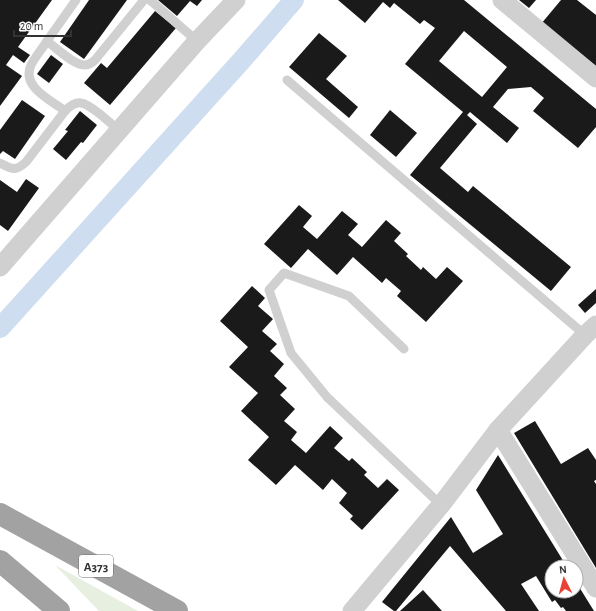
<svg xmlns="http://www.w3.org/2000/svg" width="596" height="611" font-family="'Alegreya Sans',sans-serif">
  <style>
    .green { fill: #e7efe1 }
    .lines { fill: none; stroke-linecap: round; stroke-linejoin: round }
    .canal { stroke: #ceddef; stroke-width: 20 }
    .building { fill: #1a1a1a; fill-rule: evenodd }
    .service { stroke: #d0d0d0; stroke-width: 9 }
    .minor { stroke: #d0d0d0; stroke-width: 19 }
    .trunk { stroke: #a2a2a2; stroke-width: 22 }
    .labels { text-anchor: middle; stroke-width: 4; stroke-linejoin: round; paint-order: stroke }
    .shield { fill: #fff; stroke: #707070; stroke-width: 1 }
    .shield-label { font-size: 13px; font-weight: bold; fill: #333 }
  </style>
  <rect width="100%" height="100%" fill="#fff"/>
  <polygon class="green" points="55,565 138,611 99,611"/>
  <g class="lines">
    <polyline class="canal" points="0,328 242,60 294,0"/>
  </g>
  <g class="building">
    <polygon points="0,0 52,0 18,47 30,55 24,63 13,55 6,65 22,76 0,106"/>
    <polygon points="89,0 127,0 84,59 60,42"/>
    <polygon points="158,0 202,0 197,6 190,1 177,16"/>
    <path d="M338 0H464L596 109V127L578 148 533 111 544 98 531 87 508 89 493 107 519 128 507 143 470 112 467 115 477 124 440 168 468 192 473 186 571 267 551 291 410 175 463 112 405 64 435 28 424 20 420 24 394 3 390 8 383 2 365 23ZM464 31 507 67 482 97 439 61Z"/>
    <polygon points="519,0 536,0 529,8"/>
    <polygon points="561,0 577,0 596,15 596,66 541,24"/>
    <polygon points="155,11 176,28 110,105 84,83 101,63 107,68"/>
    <polygon points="319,33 347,56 326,79 358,107 349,118 289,67"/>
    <polygon points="51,55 63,64 49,83 37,74"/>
    <polygon points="22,100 45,116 15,159 3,151 0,154 0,130"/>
    <polygon points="390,110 417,133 396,157 370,135"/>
    <polygon points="80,111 97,125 83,143 81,142 66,160 53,149 68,131 65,130"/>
    <polygon points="26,179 39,188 8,231 0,225 0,180 17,192"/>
    <polygon points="299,205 312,216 303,227 317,239 342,211 358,224 348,235 362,247 386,220 401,233 394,241 408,254 406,256 421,270 423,267 436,279 447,267 463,281 426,322 397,296 401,291 386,278 382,283 353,257 337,275 308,249 291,268 264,244"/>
    <polygon points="252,286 265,298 258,306 273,319 262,331 277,344 270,351 284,364 274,376 287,388 280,395 295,409 284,421 297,432 291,440 306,453 330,426 343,438 334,448 349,461 352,458 367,472 364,475 378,488 387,479 399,490 362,530 350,519 353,516 339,503 347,493 332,479 323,490 295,465 276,485 248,460 269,437 241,411 258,393 229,367 248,347 220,321"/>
    <polygon points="596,289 596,303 585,313 578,305"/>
    <polygon points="535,421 561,464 588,448 596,460 596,480 594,481 596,484 596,568 514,433"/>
    <polygon points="498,455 567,567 552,567 552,591 576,591 576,582 594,611 566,611 563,607 561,608 555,600 552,602 536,576 521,584 539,611 506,611 450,546 396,611 394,611 382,602 451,517 473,553 503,534 476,490"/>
    <polygon points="423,590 442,611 400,611"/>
  </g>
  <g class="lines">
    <g class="service">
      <path d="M76 0 47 41C56 48 74 65 84 65 89 65 92 63 95 60L144 0"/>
      <polyline points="150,0 197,41"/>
      <path d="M47 41C42 49 35 57 31 65 21 87 51 100 65 111"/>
      <polyline points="287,80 585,335"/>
      <path d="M0 163C12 169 15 172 26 162L65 111C70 106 75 102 81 103 90 104 112 124 119 131"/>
      <polyline points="404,349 349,296 284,273 269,290 291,353 327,397 441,505"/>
    </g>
    <g class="minor">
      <polyline points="502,0 596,78"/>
      <polyline points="0,267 197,41 236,0"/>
      <polyline points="498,430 596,588"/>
      <polyline points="352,611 441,505 498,430 585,335 596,325"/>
    </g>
    <g class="trunk">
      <polyline points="0,514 177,611"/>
      <polyline points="0,561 59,611"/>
    </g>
  </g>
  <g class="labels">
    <rect class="shield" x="79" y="555" width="34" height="22" rx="3"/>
    <g class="shield-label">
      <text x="96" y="571">A373</text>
    </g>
  </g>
  <g transform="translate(564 579) rotate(354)"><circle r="19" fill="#ffffff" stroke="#adadad"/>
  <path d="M0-3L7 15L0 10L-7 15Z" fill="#ea4235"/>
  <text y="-6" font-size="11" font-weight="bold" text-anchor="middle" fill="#333333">N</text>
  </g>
  <path d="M14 30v6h57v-6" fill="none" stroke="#333333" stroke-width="2"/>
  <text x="20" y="30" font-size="12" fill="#333333" stroke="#ffffff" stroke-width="3" paint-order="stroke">20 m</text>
</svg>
